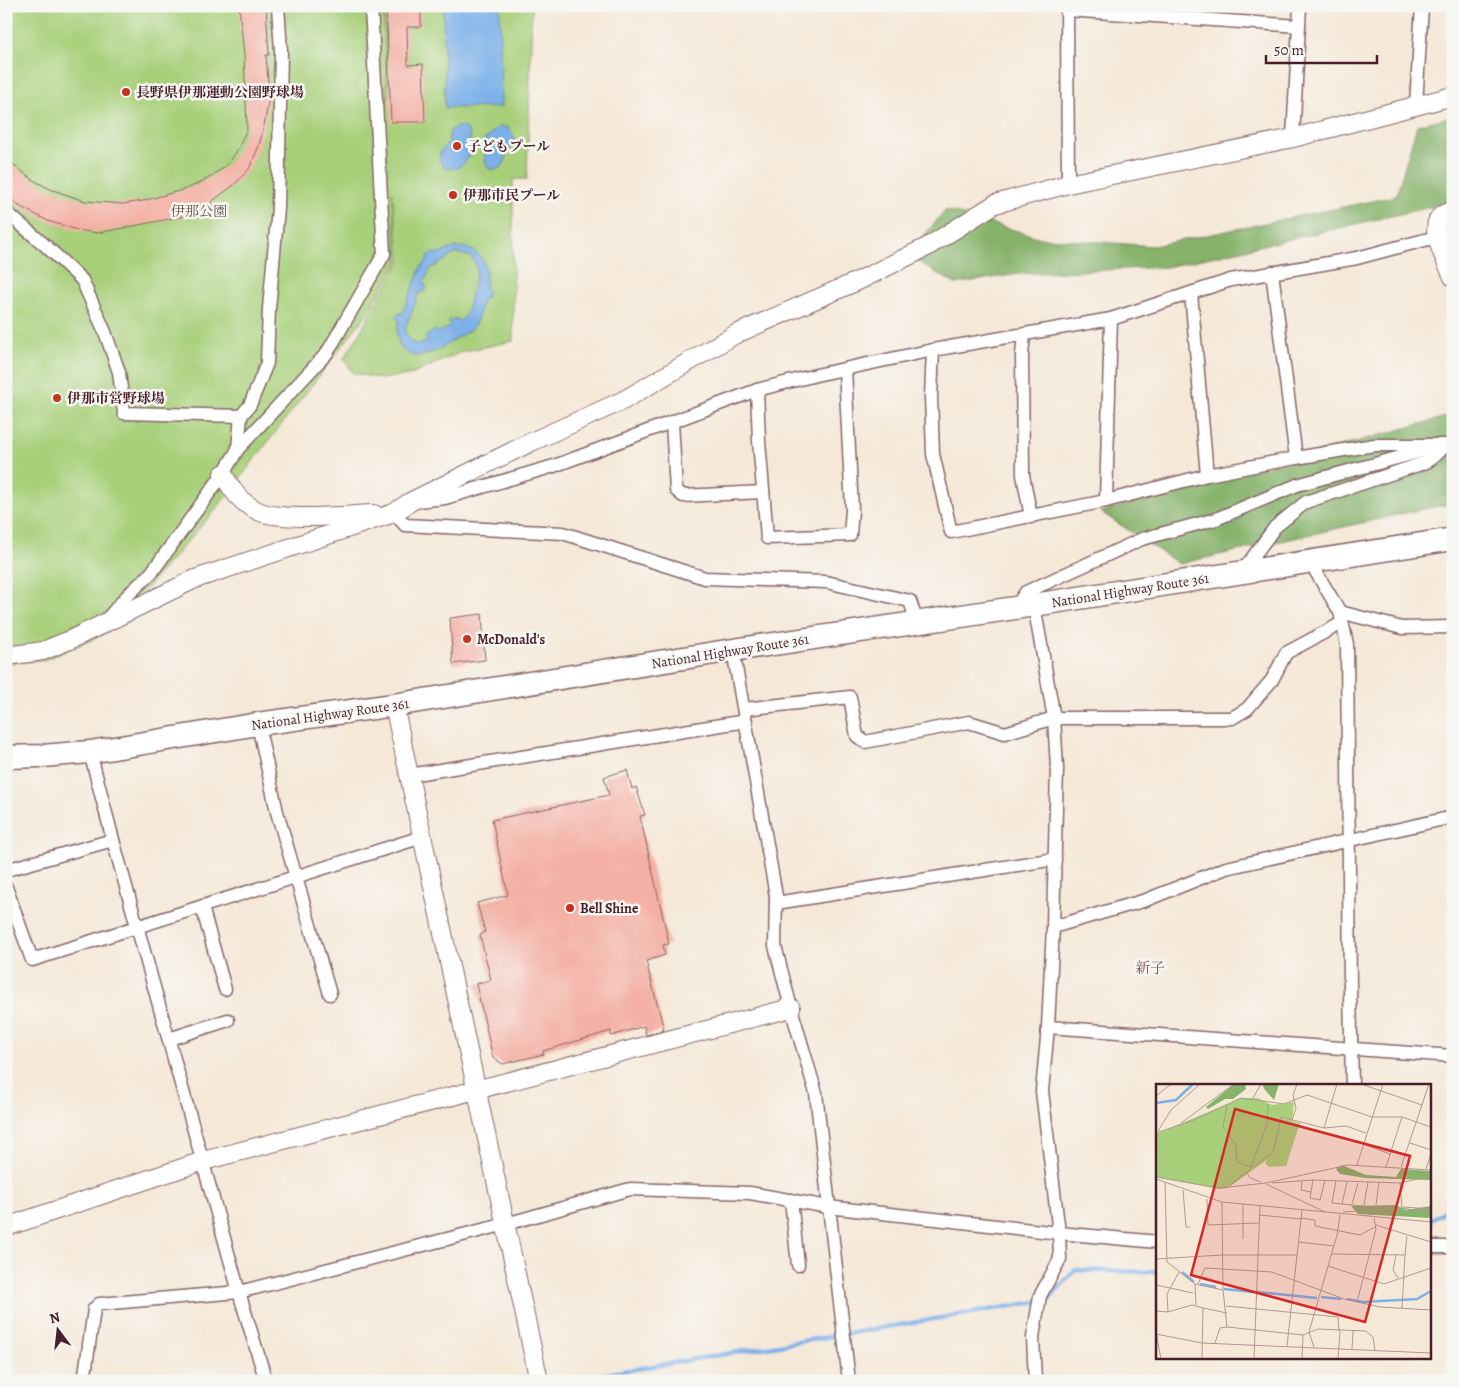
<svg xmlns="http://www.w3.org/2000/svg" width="1459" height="1387" font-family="Alegreya,'Noto Serif JP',serif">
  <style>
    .green { fill: #a8d07a; stroke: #797852 }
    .forest { fill: #86b26a; stroke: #68684a }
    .water { fill: #7cb0e9; stroke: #63688a; fill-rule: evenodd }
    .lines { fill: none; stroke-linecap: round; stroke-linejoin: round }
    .stream { stroke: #7cb0e9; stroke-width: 4.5 }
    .building { fill: #f4b0a4 }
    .street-casing { stroke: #866567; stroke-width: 15 }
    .secondary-casing { stroke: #866567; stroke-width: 20 }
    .highway-casing { stroke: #866567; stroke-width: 25 }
    .street { stroke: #fff; stroke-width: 12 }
    .secondary { stroke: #fff; stroke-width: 18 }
    .highway { stroke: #fff; stroke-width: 22 }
    .poi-dot { fill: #c8321e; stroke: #f6f6f2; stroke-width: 2 }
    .labels { text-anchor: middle; stroke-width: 5; stroke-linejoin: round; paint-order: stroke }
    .poi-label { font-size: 14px; font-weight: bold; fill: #4a1f2b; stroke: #f6f6f2; text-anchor: start }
    .park-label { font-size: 14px; fill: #665443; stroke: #f6f6f2 }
    .street-label { font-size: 14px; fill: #4a1f2b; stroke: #f6f6f2 }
    .neighbourhood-label { font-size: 15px; fill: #865255; stroke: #f6f6f2 }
    .inset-river { fill: none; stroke: #7cb0e9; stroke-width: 2.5 }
    .inset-road { fill: none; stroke: #b19892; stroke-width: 1 }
    .view { fill: #d62828; fill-opacity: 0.15; stroke: #d62828; stroke-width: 2.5 }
    .inset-edge { fill: none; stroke: #4a1f2b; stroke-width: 2.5 }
  </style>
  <rect width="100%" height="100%" fill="#f6f6f2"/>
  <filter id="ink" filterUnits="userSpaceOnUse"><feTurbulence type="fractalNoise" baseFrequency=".02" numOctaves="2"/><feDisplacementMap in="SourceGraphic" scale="10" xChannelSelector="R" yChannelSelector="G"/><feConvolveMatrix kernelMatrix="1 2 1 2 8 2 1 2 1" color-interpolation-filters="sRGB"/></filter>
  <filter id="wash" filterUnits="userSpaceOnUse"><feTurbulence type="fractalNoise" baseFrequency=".0096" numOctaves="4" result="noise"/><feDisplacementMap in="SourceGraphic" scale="20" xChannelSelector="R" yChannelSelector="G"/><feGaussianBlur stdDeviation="1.12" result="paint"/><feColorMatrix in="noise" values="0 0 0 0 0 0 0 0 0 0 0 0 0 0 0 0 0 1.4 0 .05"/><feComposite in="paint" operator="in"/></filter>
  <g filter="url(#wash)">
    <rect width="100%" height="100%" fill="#f5e8d7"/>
    <polygon class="green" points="6,6 383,6 388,100 384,6 532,6 527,179 513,179 513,341 461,352 413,374 382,379 353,373 344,358 357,338 400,261 392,192 398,261 369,311 217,508 107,633 46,659 6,664"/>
    <g class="forest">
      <polygon points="1453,116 1453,202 1167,267 1018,274 955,284 907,255 946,210 1041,238 1154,246 1396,196 1417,125"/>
      <polygon points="1453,415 1453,504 1428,508 1179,564 1101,512"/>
    </g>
    <g class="water">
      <polygon points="443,6 500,6 501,107 445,108"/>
      <path d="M456 127C470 126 470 133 470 145 470 149 471 153 469 157 467 161 462 165 458 168L446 169C435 158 439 152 449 142 449 135 448 130 456 127Z"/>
      <path d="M498 127H507C512 132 514 136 515 144L507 151 504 164 498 169H489L485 162V139Z"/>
      <path d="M464 247C486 254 488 268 485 288L488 292 486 298H483C480 307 479 319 473 327 470 331 464 333 460 336 446 345 415 368 402 348 396 340 396 332 399 322L396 317 399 313 402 314 421 267 426 262 428 256 435 252 437 255 453 248ZM458 253 471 257 475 262 477 270 466 315 460 321 454 319 448 321 451 325 440 332 435 330 425 337 428 340C417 349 407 342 405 329L419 293 425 291 427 286 423 285 430 269 453 255Z"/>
    </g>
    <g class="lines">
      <g class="stream">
        <polyline points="1430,1220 1453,1208"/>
        <polyline points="564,1381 1048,1300 1075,1270 1146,1272 1158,1271"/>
      </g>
    </g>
    <g id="blocks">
      <g class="building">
        <polygon points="239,6 266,6 269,55 266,55 269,96 265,121 259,146 249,169 234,185 195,214 98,233 77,230 48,221 19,206 6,195 6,158 17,168 35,181 50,189 85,201 123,204 143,201 189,188 211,177 229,163 239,147 247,129 244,55"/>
        <polygon points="386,6 421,6 421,27 407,27 408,65 423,64 425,122 391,122"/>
        <polygon points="482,614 485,660 453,664 450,618"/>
        <polygon points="627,770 632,789 636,787 645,815 640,816 669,944 663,945 665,955 646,961 664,1030 646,1035 644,1026 611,1036 611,1031 543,1051 544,1054 503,1064 493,1058 476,984 491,980 480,935 485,932 477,903 508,895 492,820 609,795 604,777"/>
      </g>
    </g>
  </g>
  <g filter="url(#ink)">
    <use href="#blocks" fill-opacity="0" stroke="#866567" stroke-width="1"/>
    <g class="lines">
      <defs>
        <g id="street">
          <polyline points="1067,6 1068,184"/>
          <polyline points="1067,10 1299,26"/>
          <polyline points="1416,105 1422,6"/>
          <polyline points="1293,138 1300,6"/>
          <polyline points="6,212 46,246 82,280 105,332 119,372 124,413 241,416"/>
          <polyline points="1272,272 1296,458"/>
          <polyline points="1191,293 1207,475"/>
          <polyline points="1024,335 1022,355 1023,475 1031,517"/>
          <polyline points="933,350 931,396 933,454 951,532 1106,501 1207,475 1296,458 1374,445 1447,445 1427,462 1306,502 1275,527 1242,572"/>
          <polyline points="757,390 759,441 767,538 850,535 852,510 845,369"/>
          <polyline points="672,422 676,490 683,496 763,492"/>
          <polyline points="238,449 241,416 250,405 267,363 269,309 278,208 281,51 278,6"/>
          <polyline points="418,501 445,498 554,466 757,390 816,375 933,350 1111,319 1231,280 1357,258 1436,237"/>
          <polyline points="1106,501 1111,319"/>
          <polyline points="394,513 405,525 563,533 705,578 826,582 910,601 917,623"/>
          <polyline points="1310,562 1340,612 1347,644 1350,988 1352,1086"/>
          <polyline points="1034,605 1054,718 1057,767 1053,927 1048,1027 1042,1091 1059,1233 1060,1259 1040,1296 1033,1337 1035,1381"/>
          <polyline points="1015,608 1026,592 1142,539 1216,519 1297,485 1430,449"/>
          <polyline points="1340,612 1402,628 1453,627"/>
          <polyline points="106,620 127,596 152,572 223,474 238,449 327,353 384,254 371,6"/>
          <polyline points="733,650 776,896 775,946 791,1008 816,1093 849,1381"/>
          <polyline points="744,709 850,697 857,736 865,742 969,722 1005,733 1054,718 1232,718 1247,709 1272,680 1286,653 1342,623"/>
          <polyline points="258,724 277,812 330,994"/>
          <polyline points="90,752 113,840 239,1292 266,1381"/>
          <polyline points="409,775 746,721"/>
          <polyline points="6,870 113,840"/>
          <polyline points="6,887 32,960 422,837"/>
          <polyline points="776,903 1055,859"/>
          <polyline points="202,907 225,989"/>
          <polyline points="1053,927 1146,900 1226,868 1453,817"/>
          <polyline points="1048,1027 1453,1056"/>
          <polyline points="169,1039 228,1020"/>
          <polyline points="791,1200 798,1265"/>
          <polyline points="1430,1247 1453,1247"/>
          <polyline points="84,1381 94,1309 99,1304 239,1292 506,1224 630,1189 750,1193 828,1207 1059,1233 1158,1242"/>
        </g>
        <g id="secondary">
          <path d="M1453 210C1450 212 1445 213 1442 215 1426 227 1447 262 1453 277"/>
          <path d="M223 474C232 490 239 501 256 510 276 522 348 515 374 514"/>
          <polyline points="6,656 43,651 72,639 195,579 394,513 410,502 529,443 624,400 736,334 860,280 927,247 995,204 1068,184 1293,138 1453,96"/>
          <polyline points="394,705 539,1381"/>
          <polyline points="6,1227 203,1161 791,1008"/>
        </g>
        <polyline id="highway" points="6,757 42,756 90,752 258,724 394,705 733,650 1015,608 1453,539"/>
      </defs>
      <use href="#street" class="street-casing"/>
      <use href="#secondary" class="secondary-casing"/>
      <use href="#highway" class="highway-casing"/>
      <use href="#street" class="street"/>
      <use href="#secondary" class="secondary"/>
      <use href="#highway" class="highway"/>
    </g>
  </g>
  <g class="poi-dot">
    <circle cx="126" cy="92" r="5"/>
    <circle cx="457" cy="146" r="5"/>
    <circle cx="453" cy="195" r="5"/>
    <circle cx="57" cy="398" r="5"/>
    <circle cx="467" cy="639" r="5"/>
    <circle cx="570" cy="908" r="5"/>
  </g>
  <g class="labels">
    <g class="poi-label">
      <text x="136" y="97">長野県伊那運動公園野球場</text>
      <text x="467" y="151">子どもプール</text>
      <text x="463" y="200">伊那市民プール</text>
      <text x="67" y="403">伊那市営野球場</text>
      <text x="477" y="644">McDonald's</text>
      <text x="580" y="913">Bell Shine</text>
    </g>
    <g class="park-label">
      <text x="199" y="216">伊那公園</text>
    </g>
    <g class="street-label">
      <text transform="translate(1130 590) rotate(-9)" y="5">National Highway Route 361</text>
      <text transform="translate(730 651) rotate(-9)" y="5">National Highway Route 361</text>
      <text transform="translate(330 714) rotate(-8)" y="5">National Highway Route 361</text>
    </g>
    <g class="neighbourhood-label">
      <text x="1150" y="973">新子</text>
    </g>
  </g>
  <g transform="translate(1156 1084)">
    <rect width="275" height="275" fill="#f5e8d7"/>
    <path d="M85 14H102L116 21 138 18 136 37 144 39 130 82 113 83 109 79 112 75 72 104 63 105 0 93V50Z" fill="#a8d07a"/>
    <path d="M78 0H89L90 5 77 15H69L52 25 50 23ZM106 0H123L118 16 109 6ZM186 81 210 91 240 93 245 85 275 87V96L210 94 184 90 180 85ZM240 121 250 126 275 122V134L202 130 195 122Z" fill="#86b26a"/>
    <path class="inset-river" d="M0 19 20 16 37 0M26 188 38 198M44 200 60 203M68 205 97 208M101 208 161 214M165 213 185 215M191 215 207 218 261 215 275 207"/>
    <path class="inset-road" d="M205 0 266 21M0 12 15 0M97 14 105 0M71 22 67 43 80 61 81 78 95 83M136 36 140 24 137 11 141 0M25 39 78 0M168 44 181 0M2 47 15 26 44 0M0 49 38 36 85 14 128 20 151 11 216 33H246L275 43M254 59 275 66M207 60 234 70M201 81 227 0M95 83 111 40 112 20M230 83 246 33M245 83 273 0M270 85 275 70M91 89 94 94 105 98M0 93 63 104 110 99 192 81 275 86M0 95 66 118 275 138M157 96 154 114 164 116 169 96M146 97 145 106 155 108M180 97 176 119 238 125 212 131M9 99 11 178 39 200 67 206M116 99 157 96 244 99 275 92M244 99 246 124 275 129M110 100 169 128M74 101 117 68 125 33 168 44 190 42 210 49M27 106 30 143H34M51 115 52 141 103 139M186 120 191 98M196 120 202 99M208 121 212 98M220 121 223 98M247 123 275 125M187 128 231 125M103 131 145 135M145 134 159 136V142L204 151 219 143M220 141 275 158M87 155V120M143 158 178 162M176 170 249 171 251 152M240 170 237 186 242 194M0 175 66 171H141M172 182 228 200 275 184M39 200 40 221M42 200 49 184 116 188 188 215 224 223 275 226M0 201 37 209M201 218 220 145 218 134M70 222 182 233 183 247M47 224 71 229M246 224 249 171M0 227 12 228 36 221 47 224 46 275M12 228 11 210 23 188M71 243 147 251 162 245 210 247 217 253 219 266M0 248 5 275M0 250 46 259 275 269M59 259 64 244 71 243 67 206 66 118M131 262 146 126M158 263 153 248 181 151 184 131M196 265 197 247M98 275 104 122M146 275 147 251M182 275 184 247"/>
    <path class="view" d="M79 25 254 72 209 238 35 191Z"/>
    <rect width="275" height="275" class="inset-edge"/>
  </g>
  <rect width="1459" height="1387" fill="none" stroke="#f6f6f2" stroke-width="25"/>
  <g transform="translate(58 1330) rotate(345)" stroke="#f6f6f2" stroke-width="4" paint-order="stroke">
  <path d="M0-4L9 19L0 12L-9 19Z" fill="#4a1f2b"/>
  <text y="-8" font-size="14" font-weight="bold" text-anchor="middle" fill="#4a1f2b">N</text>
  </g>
  <path d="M1266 55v8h111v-8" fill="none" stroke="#4a1f2b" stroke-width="2.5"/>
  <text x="1274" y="55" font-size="15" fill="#4a1f2b" stroke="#f6f6f2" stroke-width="4" paint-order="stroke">50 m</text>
</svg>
